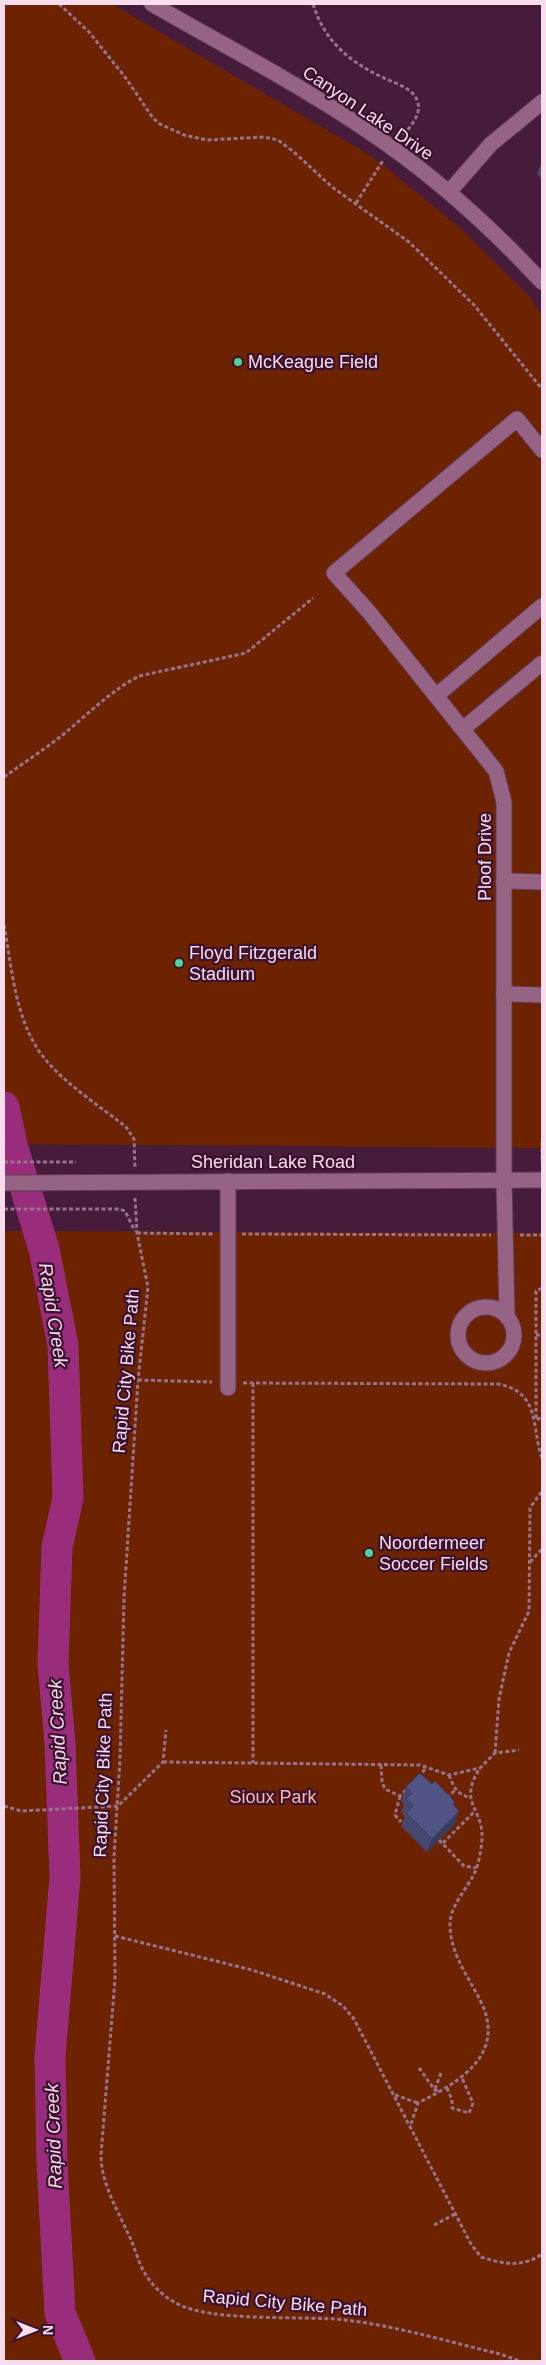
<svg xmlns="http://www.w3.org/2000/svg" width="546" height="2365" font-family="Helvetica,sans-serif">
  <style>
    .park { fill: #6e2300 }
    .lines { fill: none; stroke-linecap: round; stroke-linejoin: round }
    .river { stroke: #9a2c7c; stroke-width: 31 }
    .minor-casing { stroke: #613b56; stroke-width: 17 }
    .path { stroke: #98738c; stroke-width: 3; stroke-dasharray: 4 2.5; stroke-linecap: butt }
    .minor { stroke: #966384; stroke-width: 15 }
    .wall { fill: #474872 }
    .shaded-wall { fill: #393b5d }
    .building { fill: #525485; stroke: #393b5d }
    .poi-dot { fill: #4fd399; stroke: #3c112f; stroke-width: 2 }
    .labels { text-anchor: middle; stroke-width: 4.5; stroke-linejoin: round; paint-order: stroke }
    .street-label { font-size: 18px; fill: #f9dcee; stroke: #3c112f }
    .poi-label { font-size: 18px; fill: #f9dcee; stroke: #3c112f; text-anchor: start }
    .park-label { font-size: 18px; fill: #f9baa4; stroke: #3c112f }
    .water-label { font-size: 19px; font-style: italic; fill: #f4d6e8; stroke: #3c112f }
  </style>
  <rect width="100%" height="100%" fill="#471b3a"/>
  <g class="park">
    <polygon points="4,4 112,4 373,157 458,226 529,296 542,315 542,1148 4,1144"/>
    <polygon points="4,1231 542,1233 542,2361 4,2361"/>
  </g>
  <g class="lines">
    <polyline class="river" points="4,1107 12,1145 44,1249 63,1345 68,1498 57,1547 53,1664 60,1743 65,1877 50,2057 52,2162 60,2313 80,2361"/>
    <defs>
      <g id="minor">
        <path d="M152 4C223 45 297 83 365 129 430 172 489 225 542 282"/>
        <polyline points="449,192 491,144 542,102"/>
        <polyline points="436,696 369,612 334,573 517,419 542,450"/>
        <polyline points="464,728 542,663"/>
        <polyline points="504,881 542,882"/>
        <polyline points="504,994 542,995"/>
        <polyline points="4,1183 542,1180"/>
        <circle cx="486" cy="1335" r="28"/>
        <polyline points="507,1315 504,1180 504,802 496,771 436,696 542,606"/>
        <polyline points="228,1388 228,1181"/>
      </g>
    </defs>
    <use href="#minor" class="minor-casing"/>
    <g class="path">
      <polyline points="59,4 89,32 125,77 153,118 160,124 184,135 207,140 264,137 278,140 294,152 332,187 409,242 474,305 542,389"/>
      <path d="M313 4C324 40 348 61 382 77 393 83 412 87 417 100 423 114 410 126 402 137"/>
      <polyline points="356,203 384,159"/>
      <path d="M4 777C22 764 42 751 60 737 86 716 109 692 139 676L246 653 313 598"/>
      <path d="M4 925C12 968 15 1023 45 1059 65 1084 100 1106 126 1127L134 1139 135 1167"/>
      <polyline points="542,1142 542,1162"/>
      <polyline points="4,1162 76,1162"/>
      <path d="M135 1198 137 1233 148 1287 138 1380 124 1598 120 1759 114 1857 115 1979 101 2155C101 2185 120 2214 131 2240 136 2251 139 2265 146 2275 153 2286 164 2297 176 2303 212 2323 301 2315 345 2320 397 2326 449 2342 500 2354L520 2361"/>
      <polyline points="4,1209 119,1209 125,1211 135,1231"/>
      <polyline points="137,1233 213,1234"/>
      <polyline points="242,1234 491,1235"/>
      <polyline points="520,1235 542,1235"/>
      <polyline points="542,1288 536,1291 536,1420 542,1417"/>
      <polyline points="536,1335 542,1335"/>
      <polyline points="138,1380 212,1382"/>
      <path d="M243 1383 498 1384C541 1392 531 1427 542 1458"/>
      <polyline points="253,1383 253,1763"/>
      <polyline points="530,1562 542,1549"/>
      <polyline points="495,1753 499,1699 509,1653 529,1611 530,1508 542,1491"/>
      <polyline points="163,1762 420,1765 449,1775 480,1768 495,1753 519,1750"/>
      <polyline points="381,1765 382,1782 385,1789 400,1796 407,1789"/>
      <path d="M449 1775C454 1788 457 1794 471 1798"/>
      <polyline points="418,1777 426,1768"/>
      <polyline points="400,1796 395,1815 401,1822"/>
      <polyline points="447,1798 455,1790"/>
      <polyline points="4,1806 21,1811 118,1806 163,1762 166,1730"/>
      <polyline points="439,1840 464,1866 476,1868"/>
      <polyline points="443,1843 474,1812"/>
      <path d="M115 1936 252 1970 325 1994 343 2006 354 2019 471 2244 481 2257C503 2264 522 2268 542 2254"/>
      <polyline points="419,2068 435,2090 441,2091"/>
      <polyline points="447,2088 452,2100 452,2108 469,2113 473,2103 462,2078"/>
      <polyline points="435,2089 441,2073"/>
      <polyline points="395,2095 418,2103"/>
      <path d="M411 2124 418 2103C457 2083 507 2056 481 2002 469 1977 451 1956 450 1926 449 1908 465 1891 473 1876 479 1865 481 1851 482 1839 484 1808 457 1804 480 1768"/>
      <polyline points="434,2225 455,2214"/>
    </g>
    <use href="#minor" class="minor"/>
  </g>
  <g class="wall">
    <polygon points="542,163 542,180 537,173 541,164"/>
    <polygon points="406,1787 454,1805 455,1824 427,1852 401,1826 405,1816 401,1813 404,1804 401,1801"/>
  </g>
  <polygon class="shaded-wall" points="459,1811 455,1824 427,1852 432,1839"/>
  <polygon class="building" points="420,1773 432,1784 435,1781 455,1802 453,1804 459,1811 432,1839 406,1813 413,1806 406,1799 412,1793 406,1787"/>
  <g class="poi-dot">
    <circle cx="238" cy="362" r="5"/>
    <circle cx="179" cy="963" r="5"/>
    <circle cx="369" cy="1553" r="5"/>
  </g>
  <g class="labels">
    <g class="street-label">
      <text transform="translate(368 113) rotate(34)" y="6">Canyon Lake Drive</text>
      <text transform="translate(485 857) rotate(-90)" y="6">Ploof Drive</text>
      <text x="273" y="1168">Sheridan Lake Road</text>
      <text transform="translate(126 1371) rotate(-85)" y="6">Rapid City Bike Path</text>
      <text transform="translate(103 1775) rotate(-88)" y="6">Rapid City Bike Path</text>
      <text transform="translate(285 2303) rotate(5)" y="6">Rapid City Bike Path</text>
    </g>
    <g class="poi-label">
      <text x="248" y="368">McKeague Field</text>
      <text x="189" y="959">Floyd Fitzgerald<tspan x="189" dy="21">Stadium</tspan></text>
      <text x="379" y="1549">Noordermeer<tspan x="379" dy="21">Soccer Fields</tspan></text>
    </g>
    <g class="park-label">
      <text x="273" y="1803">Sioux Park</text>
    </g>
    <g class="water-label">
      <text transform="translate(54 1315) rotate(81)" y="7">Rapid Creek</text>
      <text transform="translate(57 1732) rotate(-93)" y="7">Rapid Creek</text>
      <text transform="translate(53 2136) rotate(-92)" y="7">Rapid Creek</text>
    </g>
  </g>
  <rect width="546" height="2365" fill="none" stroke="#f9dcee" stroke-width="10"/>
  <g transform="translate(35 2330) rotate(90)" stroke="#3c112f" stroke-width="4" paint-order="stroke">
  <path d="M0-4L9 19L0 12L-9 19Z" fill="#f9dcee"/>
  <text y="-8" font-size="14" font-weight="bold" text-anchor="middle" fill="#f9dcee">N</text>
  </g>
</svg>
